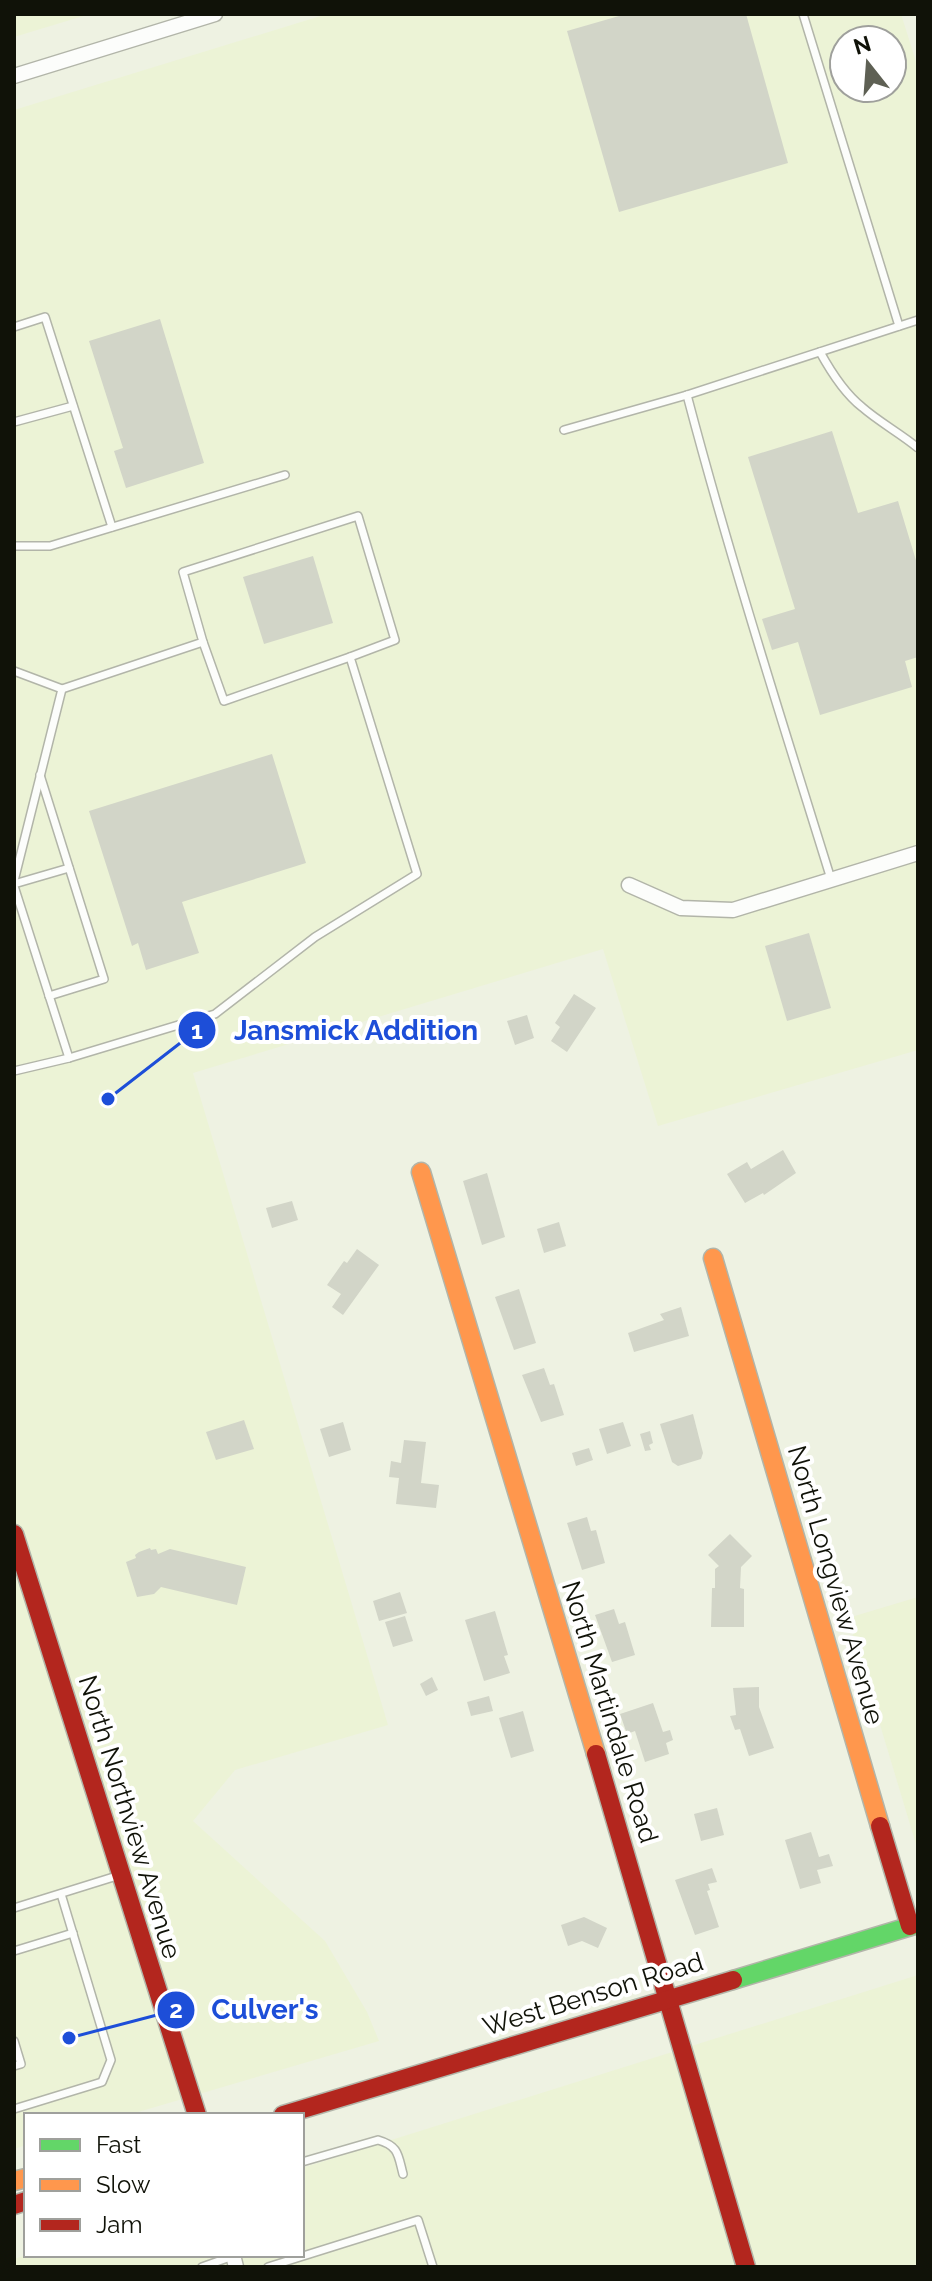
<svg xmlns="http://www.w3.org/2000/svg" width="932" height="2281" font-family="Raleway,sans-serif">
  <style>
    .built { fill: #ecf3d6; fill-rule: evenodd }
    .building { fill: #d2d5c8 }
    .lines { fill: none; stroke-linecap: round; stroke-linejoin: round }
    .lane-casing { stroke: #b2b5a9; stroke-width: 10 }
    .street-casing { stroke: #b2b5a9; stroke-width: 17 }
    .fast-casing { stroke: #b2b5a9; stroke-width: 21 }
    .slow-casing { stroke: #b2b5a9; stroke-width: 21 }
    .jam-casing { stroke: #b2b5a9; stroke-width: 21 }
    .lane { stroke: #fcfdfb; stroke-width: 7 }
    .street { stroke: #fcfdfb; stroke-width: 14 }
    .fast { stroke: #63d668; stroke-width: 18 }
    .slow { stroke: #ff974d; stroke-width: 18 }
    .jam { stroke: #b3261e; stroke-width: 18 }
    .labels { text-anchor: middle; stroke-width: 8; stroke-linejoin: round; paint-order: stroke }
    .street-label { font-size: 26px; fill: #101208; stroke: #fff }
    .leader { fill: none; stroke: #1d4ed8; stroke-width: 3 }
    .callout-dot { fill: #1d4ed8; stroke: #fff; stroke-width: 3 }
    .mark-label { font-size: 24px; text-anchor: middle; font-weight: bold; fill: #fff }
    .callout-label { font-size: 28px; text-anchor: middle; font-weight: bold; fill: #1d4ed8; stroke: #fff; stroke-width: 8; stroke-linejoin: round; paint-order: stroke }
  </style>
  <rect width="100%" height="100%" fill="#eef2e2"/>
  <g class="built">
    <polygon points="14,14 90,14 14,37"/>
    <path d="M327 14H901L918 68V1050L658 1126 603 949 193 1073 388 1725 235 1770 193 1821 325 1941 367 2012 379 2041 128 2115H26V2145L14 2149V110ZM844 40H892V88H844Z"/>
    <polygon points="918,1597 918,1851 848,1618"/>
    <polygon points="918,1975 918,2267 14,2267 14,2259 27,2255 302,2255 302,2168"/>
  </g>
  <g class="building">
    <polygon points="626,14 746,14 788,163 619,212 567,31"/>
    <polygon points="160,319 204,463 126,488 114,451 123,448 89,341"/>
    <polygon points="832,431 858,513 898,501 918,567 918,657 905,661 912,687 820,715 798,642 772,650 762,619 795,609 748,457"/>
    <polygon points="313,556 333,623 264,644 243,577"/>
    <polygon points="272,754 306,863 182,902 199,953 146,970 138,943 132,946 89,811"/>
    <polygon points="809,933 831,1008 787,1021 765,946"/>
    <polygon points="574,994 596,1008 567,1052 551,1041 560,1027 555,1023"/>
    <polygon points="527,1015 534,1038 515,1045 507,1021"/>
    <polygon points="783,1150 796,1173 764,1195 763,1193 745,1203 727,1174 747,1162 751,1169"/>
    <polygon points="487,1173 505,1237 482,1245 463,1181"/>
    <polygon points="292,1201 298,1220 272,1228 266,1208"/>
    <polygon points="559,1222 566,1246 544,1253 537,1229"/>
    <polygon points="357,1249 379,1265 343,1315 332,1307 341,1294 327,1285 344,1261 347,1263"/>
    <polygon points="519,1289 536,1343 514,1350 495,1297"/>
    <polygon points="681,1307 689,1336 634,1352 628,1333 664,1320 660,1314"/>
    <polygon points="544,1368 550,1385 554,1384 564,1415 541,1422 522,1375"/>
    <polygon points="693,1414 703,1453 701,1459 678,1466 672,1462 660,1424"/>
    <polygon points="244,1420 254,1449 216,1460 206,1432"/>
    <polygon points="343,1422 351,1450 329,1457 320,1429"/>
    <polygon points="623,1422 631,1446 607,1454 599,1429"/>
    <polygon points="650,1431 653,1443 649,1445 651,1450 645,1451 640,1434"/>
    <polygon points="404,1440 426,1442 421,1483 439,1485 436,1508 396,1504 399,1478 389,1477 391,1461 401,1463"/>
    <polygon points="589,1448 593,1460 576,1466 572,1453"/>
    <polygon points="587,1517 591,1531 596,1530 605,1563 582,1570 567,1523"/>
    <polygon points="730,1534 752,1556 741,1567 740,1588 744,1589 744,1627 711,1627 712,1588 715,1588 715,1569 719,1566 708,1555"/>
    <polygon points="150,1548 151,1550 156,1549 158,1554 170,1549 246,1567 237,1605 161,1587 154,1594 137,1597 126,1562 136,1558 135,1555 139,1552"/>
    <polygon points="400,1592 407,1613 379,1621 373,1601"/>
    <polygon points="614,1609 619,1624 625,1622 635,1655 612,1662 595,1615"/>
    <polygon points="495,1611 508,1655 504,1656 510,1673 484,1681 465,1620"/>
    <polygon points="405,1616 413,1641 393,1647 385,1622"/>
    <polygon points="432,1677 438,1690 426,1696 420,1684"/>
    <polygon points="759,1687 759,1707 774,1748 749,1756 740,1729 735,1730 730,1716 736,1715 733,1688"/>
    <polygon points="489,1696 493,1711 471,1716 467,1702"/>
    <polygon points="653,1703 663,1732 670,1730 673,1740 666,1743 669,1754 645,1762 635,1731 627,1734 620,1714"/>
    <polygon points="523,1711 534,1751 511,1758 499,1718"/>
    <polygon points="717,1808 724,1835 701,1841 694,1814"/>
    <polygon points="811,1832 819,1857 829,1854 833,1866 817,1870 821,1883 800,1889 785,1840"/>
    <polygon points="712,1868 717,1882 708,1884 710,1890 707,1891 719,1927 695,1935 675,1880"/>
    <polygon points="584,1917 607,1928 598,1948 582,1941 568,1946 561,1925"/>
  </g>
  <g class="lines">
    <defs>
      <g id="lane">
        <polyline points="803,14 899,326"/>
        <polyline points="14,327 45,317 112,527"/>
        <path d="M820 352C831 372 844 393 862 407 879 422 900 433 918 448"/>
        <path d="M687 395C730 558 781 718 831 879"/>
        <polyline points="14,422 73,406"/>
        <polyline points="564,430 687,395 918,320"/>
        <polyline points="14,546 50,546 285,475"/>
        <polyline points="203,642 224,701 350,657"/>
        <polyline points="14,671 62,689 14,881"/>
        <polyline points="62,689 203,642 183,572 358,516 395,640 350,657 417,874 315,937 215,1014 69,1058"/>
        <polyline points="40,775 104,979 49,996"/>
        <polyline points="14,884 69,868"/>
        <polyline points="14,886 69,1058 14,1071"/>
        <polyline points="14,1908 120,1875"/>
        <polyline points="14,1951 73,1933"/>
        <polyline points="14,2041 21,2064 14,2066"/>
        <polyline points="14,2109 102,2082 111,2060 61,1894"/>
        <path d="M302 2162 378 2140C399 2146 398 2155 403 2174"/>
        <polyline points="202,2267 233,2256"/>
        <polyline points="268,2267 418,2220 433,2267"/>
      </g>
      <g id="street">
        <polyline points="14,76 215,14"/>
        <polyline points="629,885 681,908 733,910 918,853"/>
        <polyline points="233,2255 236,2267"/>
      </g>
      <polyline id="fast" points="733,1980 918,1924"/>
      <g id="slow">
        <polyline points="421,1172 596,1754"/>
        <polyline points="713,1258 880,1826"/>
        <polyline points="14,2181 26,2178"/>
      </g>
      <g id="jam">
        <polyline points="14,1534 197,2115"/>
        <polyline points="596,1754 746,2267"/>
        <polyline points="880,1826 910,1926"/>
        <polyline points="283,2115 733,1980"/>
        <polyline points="14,2205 26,2201"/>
      </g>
    </defs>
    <use href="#lane" class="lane-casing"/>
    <use href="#street" class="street-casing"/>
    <use href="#fast" class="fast-casing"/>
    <use href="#slow" class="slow-casing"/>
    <use href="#jam" class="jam-casing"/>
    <use href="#lane" class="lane"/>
    <use href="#street" class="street"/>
    <use href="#fast" class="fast"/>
    <use href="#slow" class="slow"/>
    <use href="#jam" class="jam"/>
  </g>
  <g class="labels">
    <g class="street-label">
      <text transform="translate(836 1585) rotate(74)" y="9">North Longview Avenue</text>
      <text transform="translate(610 1712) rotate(73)" y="9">North Martindale Road</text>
      <text transform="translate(130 1817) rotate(73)" y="9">North Northview Avenue</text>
      <text transform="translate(593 1994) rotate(-17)" y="9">West Benson Road</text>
    </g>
  </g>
  <path class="leader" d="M108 1099L197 1030M69 2038L176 2010"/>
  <g class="callout-dot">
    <circle cx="108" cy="1099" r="8"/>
    <circle cx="69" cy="2038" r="8"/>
    <circle cx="197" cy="1030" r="20"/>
    <circle cx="176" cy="2010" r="20"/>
  </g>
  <g class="mark-label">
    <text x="197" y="1039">1</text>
    <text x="176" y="2018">2</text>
  </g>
  <g class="callout-label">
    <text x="356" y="1040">Jansmick Addition</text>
    <text x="265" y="2019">Culver's</text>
  </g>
  <rect width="932" height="2281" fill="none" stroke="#101208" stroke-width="32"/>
  <rect x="24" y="2113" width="280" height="144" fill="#ffffff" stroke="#9fa09c" stroke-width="2"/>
  <rect x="40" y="2139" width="40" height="12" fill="#63d668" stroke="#9fa09c" stroke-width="2"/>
  <text x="96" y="2153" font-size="24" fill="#101208">Fast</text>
  <rect x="40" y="2179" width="40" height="12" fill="#ff974d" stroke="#9fa09c" stroke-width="2"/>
  <text x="96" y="2193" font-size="24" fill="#101208">Slow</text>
  <rect x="40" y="2219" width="40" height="12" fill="#b3261e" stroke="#9fa09c" stroke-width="2"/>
  <text x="96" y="2233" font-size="24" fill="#101208">Jam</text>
  <g transform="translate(868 64) rotate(343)"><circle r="38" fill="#ffffff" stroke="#9fa09c" stroke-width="2"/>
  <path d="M0-6L14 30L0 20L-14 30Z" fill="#5e6054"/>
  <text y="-12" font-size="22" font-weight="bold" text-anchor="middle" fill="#101208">N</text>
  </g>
</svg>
